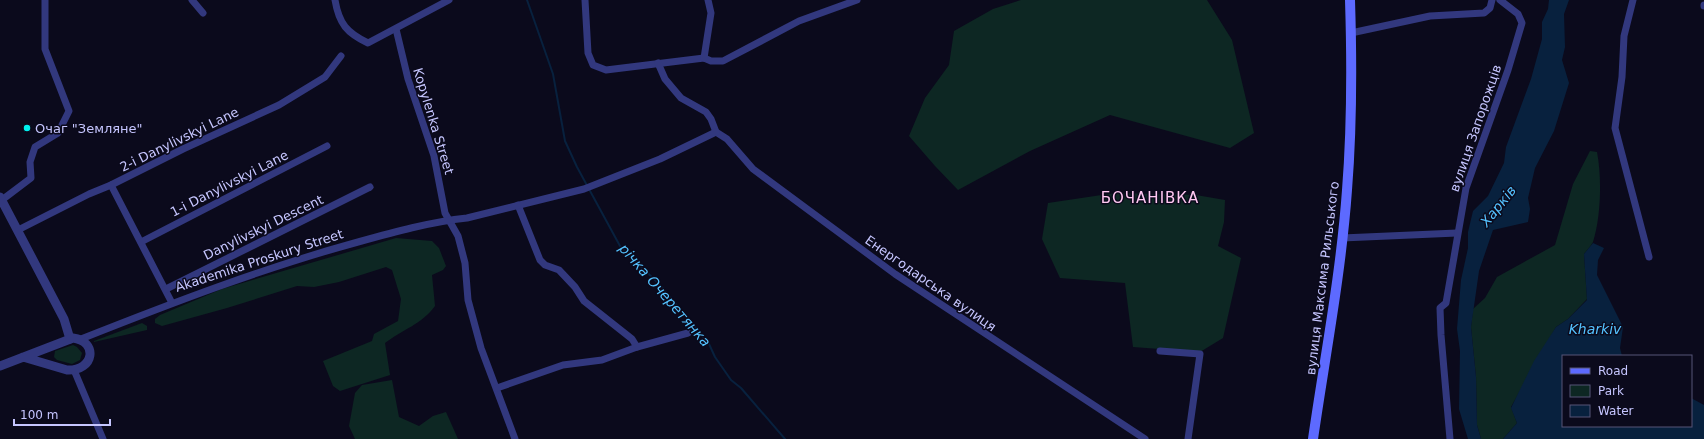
<svg xmlns="http://www.w3.org/2000/svg" width="1704" height="439" font-family="'DejaVu Sans',sans-serif">
  <style>
    .green { fill: #0d2723 }
    .water { fill: #08213e }
    .lines { fill: none; stroke-linecap: round; stroke-linejoin: round }
    .stream { stroke: #08213e; stroke-width: 2 }
    .minor { stroke: #32387e; stroke-width: 7 }
    .tertiary { stroke: #32387e; stroke-width: 9 }
    .secondary { stroke: #5d6aff; stroke-width: 10 }
    .poi-dot { fill: #00f1ef; stroke: #0b0a1c; stroke-width: 1.5 }
    .labels { text-anchor: middle; stroke-width: 3; stroke-linejoin: round; paint-order: stroke }
    .street-label { font-size: 13px; fill: #c6c6ff; stroke: #0b0a1c }
    .poi-label { font-size: 13px; fill: #c6c6ff; stroke: #0b0a1c; text-anchor: start }
    .water-label { font-size: 14px; font-style: italic; fill: #54c2ff; stroke: #0b0a1c }
    .quarter-label { font-size: 15px; letter-spacing: 1px; fill: #ffc8f1; stroke: #0b0a1c }
  </style>
  <rect width="100%" height="100%" fill="#0b0a1c"/>
  <g class="green">
    <polygon points="1021,0 1207,0 1232,40 1254,133 1230,148 1110,115 1030,151 958,190 935,166 909,136 925,98 949,65 954,31 993,9"/>
    <path d="M1590 151 1597 152C1602 177 1601 217 1593 242 1591 246 1587 250 1584 254L1587 299 1568 319 1556 327 1511 407 1517 423 1503 439H1481L1477 425 1476 377 1471 327 1473 309 1485 298 1497 277 1555 245 1573 184Z"/>
    <polygon points="1115,193 1196,195 1225,200 1224,222 1218,246 1241,258 1223,338 1200,352 1133,347 1125,283 1060,278 1042,239 1048,203"/>
    <path d="M396 238 432 241 439 248 446 266 443 270 432 275 435 306C422 324 402 330 385 343L390 375 340 391 333 386 323 361 372 341 374 334 398 321 401 299 392 270 386 267 339 282 314 287 297 286 227 308 162 326 155 323V319L160 315 222 289Z"/>
    <polygon points="142,323 147,326 147,330 94,342 94,341"/>
    <polygon points="73,345 77,347 82,353 80,360 72,364 57,360 54,357 55,351"/>
    <polygon points="392,380 399,417 419,426 433,416 446,412 458,439 355,439 349,426 355,393 362,385"/>
  </g>
  <g class="water">
    <polygon points="1549,0 1569,0 1564,14 1565,47 1562,60 1569,83 1554,131 1535,168 1528,198 1530,209 1528,222 1493,230 1479,271 1471,327 1476,377 1477,425 1481,439 1468,439 1459,409 1460,351 1457,329 1461,280 1468,248 1468,232 1473,211 1488,196 1504,163 1506,147 1531,79 1542,39 1542,22 1548,9"/>
    <polygon points="1593,243 1604,248 1598,260 1597,275 1623,327 1620,348 1622,356 1563,356 1563,426 1691,426 1691,398 1704,405 1704,439 1503,439 1517,423 1511,408 1534,361 1556,327 1568,319 1587,300 1584,254"/>
  </g>
  <g class="lines">
    <polyline class="stream" points="527,0 553,74 565,141 577,167 620,246 660,285 709,344 715,357 731,380 741,388 785,439"/>
    <g class="minor">
      <polyline points="192,0 203,13"/>
      <path d="M335 0C339 24 347 33 368 43L449 0"/>
      <polyline points="585,0 588,53 593,65 606,70 704,58 711,61 723,61 799,21 857,0"/>
      <polyline points="1633,0 1624,36 1622,77 1615,128 1649,257"/>
      <polyline points="1704,5 1704,6"/>
      <polyline points="396,29 408,79 434,156 445,213 458,236 465,263 468,300 481,348 515,439"/>
      <polyline points="1351,33 1430,16 1484,13 1490,8 1492,0"/>
      <polyline points="704,58 711,13 708,0"/>
      <polyline points="658,63 665,79 681,98 706,112 711,119 716,132 727,139 753,169 895,274 1145,439"/>
      <polyline points="111,185 172,303"/>
      <polyline points="2,200 31,178 30,162 35,147 58,133 69,111 45,49 45,0"/>
      <polyline points="518,205 540,260 545,265 559,270 575,287 584,301 632,339 637,347"/>
      <polyline points="18,230 89,194 111,185 183,149 279,105 325,77 341,56"/>
      <polyline points="1342,238 1457,233"/>
      <polyline points="141,242 327,146"/>
      <polyline points="166,289 370,187"/>
      <path d="M81 339C172 303 263 268 358 242 394 232 430 222 467 218L584 189 660 159 716 132"/>
      <polyline points="1160,351 1200,354 1188,439"/>
      <polyline points="74,370 103,439"/>
      <polyline points="497,388 563,365 602,360 637,347 688,333"/>
      <polyline points="1450,439 1441,335 1440,308 1446,303 1466,188 1508,70 1522,23 1518,14 1500,0"/>
    </g>
    <g class="tertiary">
      <polyline points="0,197 64,319 70,339"/>
      <path d="M0 366 73 338C98 341 95 371 67 370L23 357"/>
    </g>
    <path class="secondary" d="M1313 439C1325 356 1341 274 1347 190 1352 127 1352 63 1350 0"/>
  </g>
  <circle class="poi-dot" cx="27" cy="128" r="4"/>
  <g class="labels">
    <g class="street-label">
      <text transform="translate(434 121) rotate(73)" y="5">Kopylenka Street</text>
      <text transform="translate(1475 128) rotate(-71)" y="5">вулиця Запорожців</text>
      <text transform="translate(179 139) rotate(-26)" y="5">2-i Danylivskyi Lane</text>
      <text transform="translate(229 183) rotate(-27)" y="5">1-i Danylivskyi Lane</text>
      <text transform="translate(263 227) rotate(-26)" y="5">Danylivskyi Descent</text>
      <text transform="translate(259 260) rotate(-18)" y="5">Akademika Proskury Street</text>
      <text transform="translate(1322 278) rotate(-83)" y="5">вулиця Максима Рильського</text>
      <text transform="translate(931 283) rotate(35)" y="5">Енергодарська вулиця</text>
    </g>
    <g class="poi-label">
      <text x="35" y="133">Очаг "Земляне"</text>
    </g>
    <g class="water-label">
      <text transform="translate(1498 206) rotate(-51)" y="5">Харків</text>
      <text transform="translate(665 295) rotate(49)" y="5">річка Очеретянка</text>
      <text x="1595" y="334">Kharkiv</text>
    </g>
    <g class="quarter-label">
      <text x="1150" y="203">БОЧАНІВКА</text>
    </g>
  </g>
  <rect x="1562" y="355" width="130" height="72" fill="#0b0a1c" stroke="#565577"/>
  <rect x="1570" y="368" width="20" height="6" fill="#5d6aff" stroke="#565577"/>
  <text x="1598" y="375" font-size="12" fill="#c6c6ff">Road</text>
  <rect x="1570" y="385" width="20" height="12" fill="#0d2723" stroke="#565577"/>
  <text x="1598" y="395" font-size="12" fill="#c6c6ff">Park</text>
  <rect x="1570" y="405" width="20" height="12" fill="#08213e" stroke="#565577"/>
  <text x="1598" y="415" font-size="12" fill="#c6c6ff">Water</text>
  <path d="M14 419v6h96v-6" fill="none" stroke="#c6c6ff" stroke-width="2"/>
  <text x="20" y="419" font-size="12" fill="#c6c6ff" stroke="#0b0a1c" stroke-width="3" paint-order="stroke">100 m</text>
</svg>
